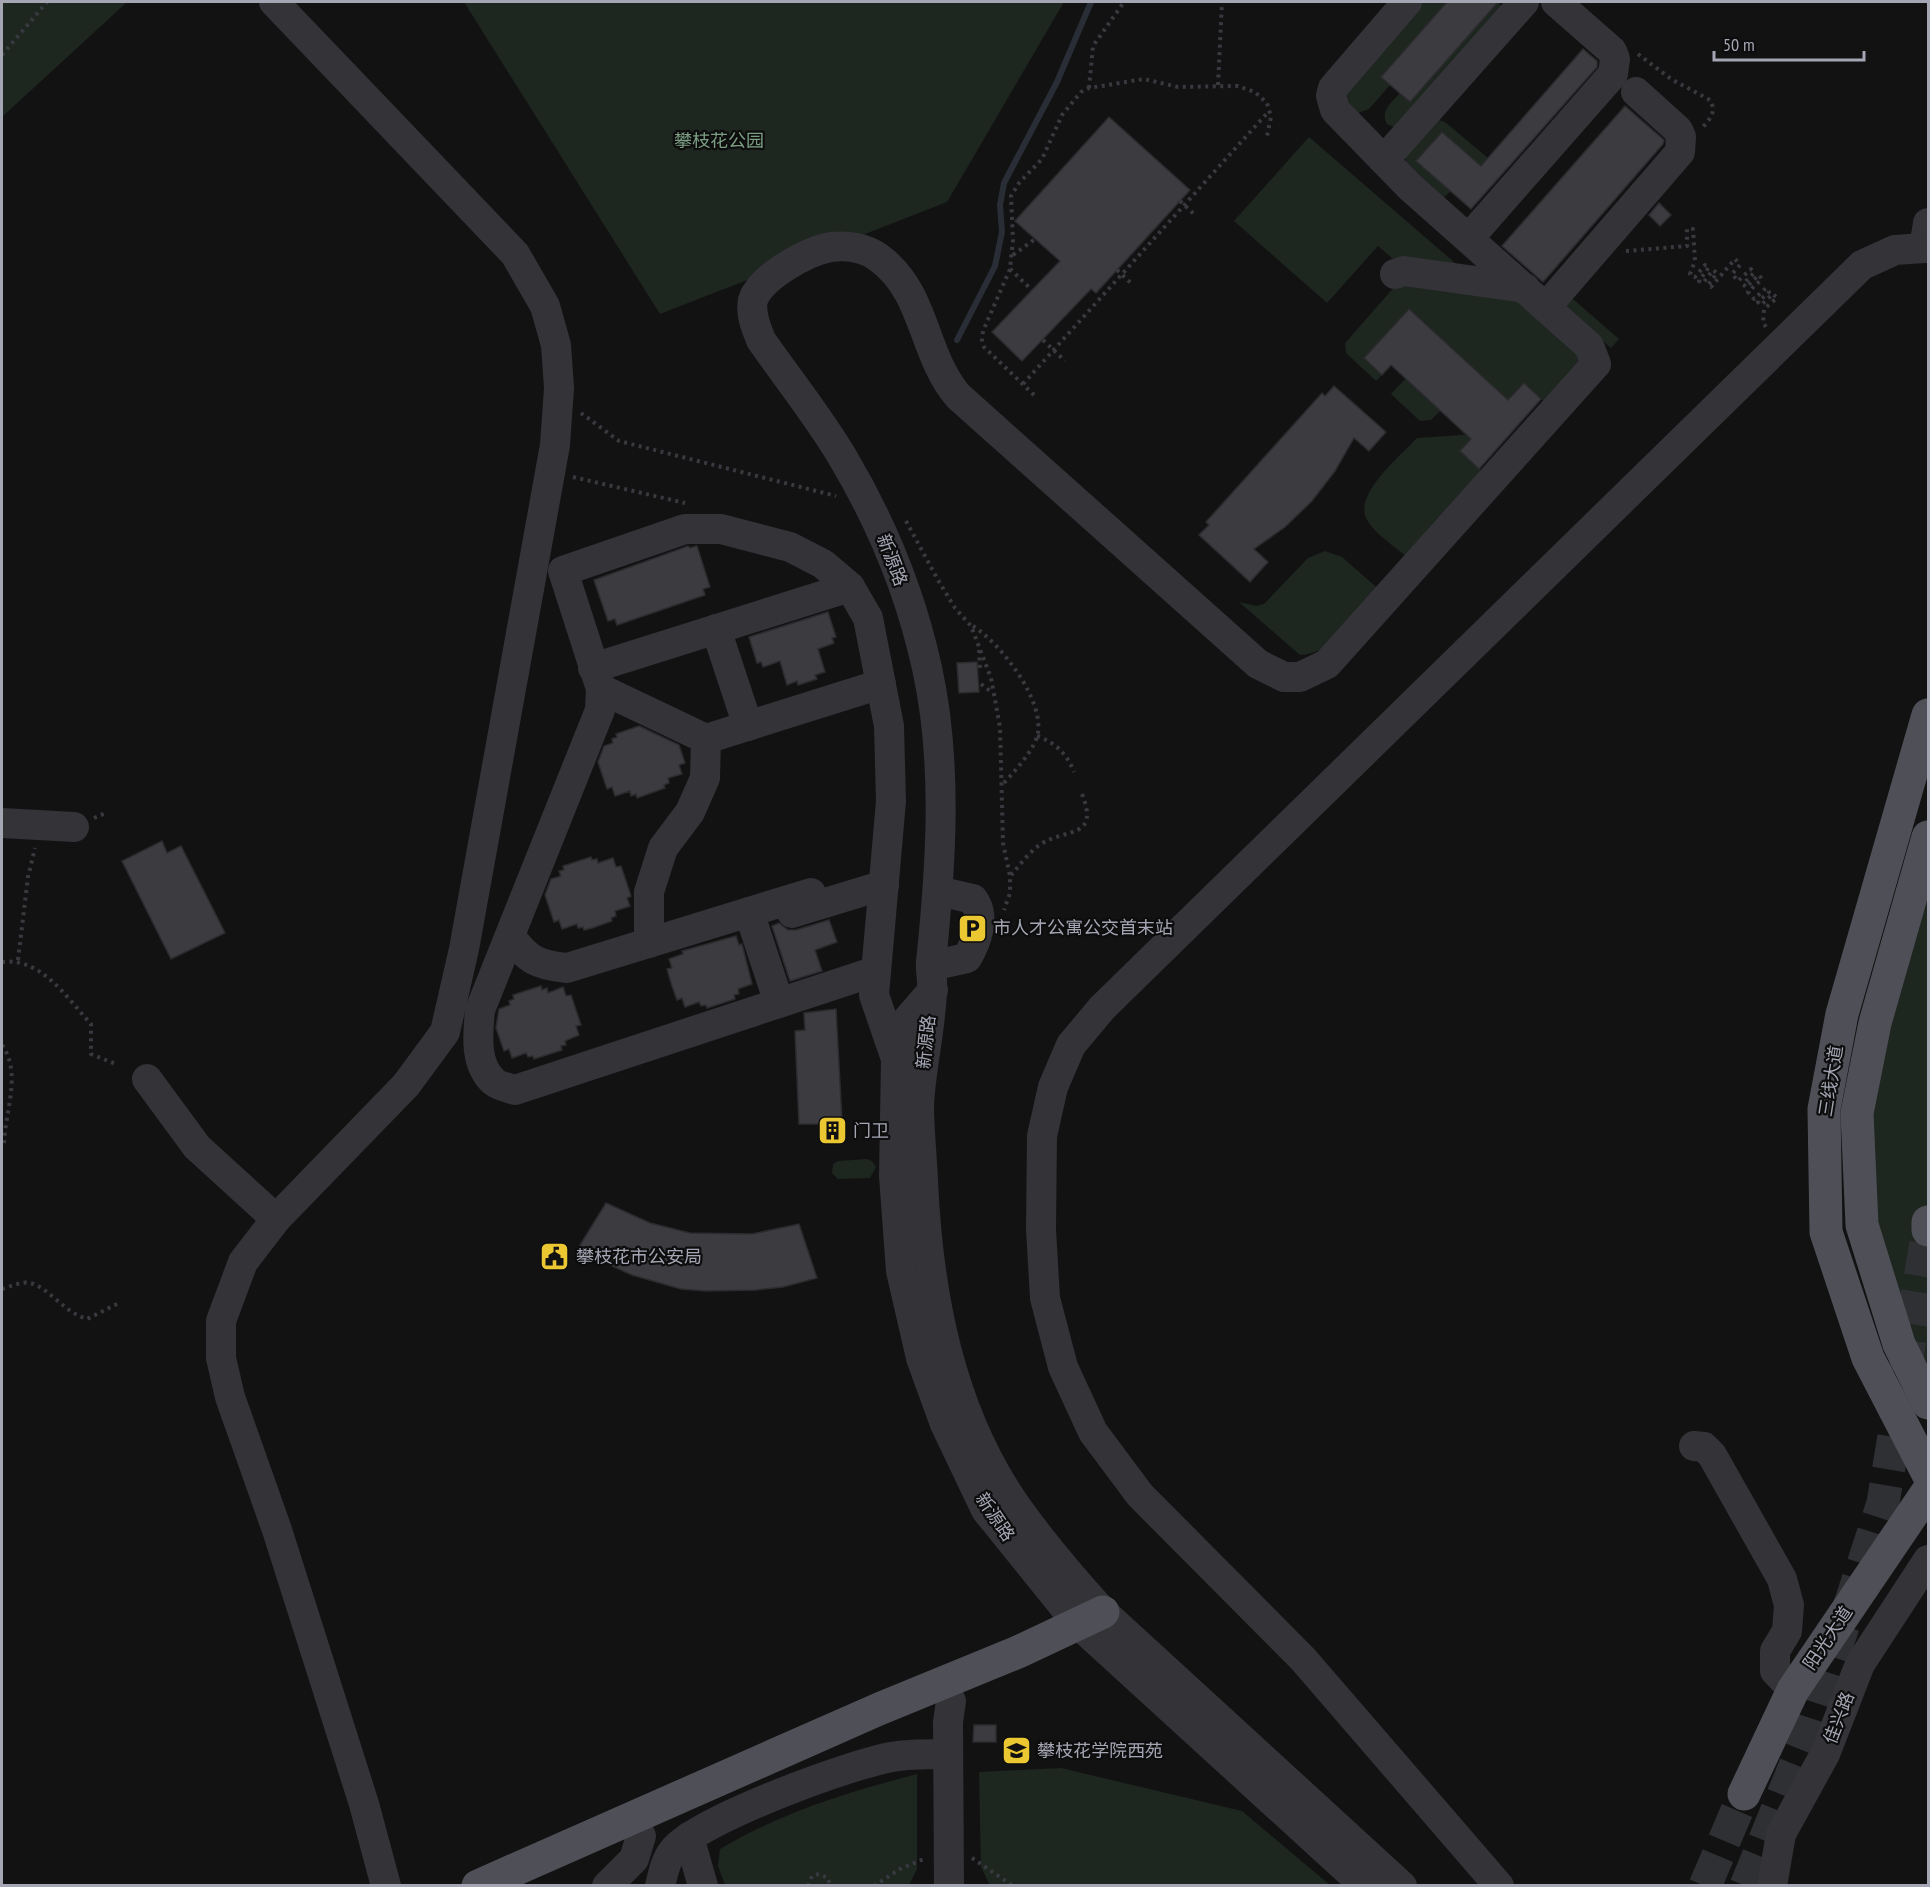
<svg xmlns="http://www.w3.org/2000/svg" width="1930" height="1887" font-family="'PT Sans Narrow','Noto Sans SC',sans-serif">
  <style>
    .green { fill: #1e2620 }
    .lines { fill: none; stroke-linecap: round; stroke-linejoin: round }
    .stream { stroke: #292e36; stroke-width: 6 }
    .building { fill: #3c3c40; stroke: #2c2c2f; stroke-width: 1.5 }
    .major-tunnel { stroke: #2f3033; stroke-width: 33; stroke-dasharray: 33 16; stroke-linecap: butt }
    .path { stroke: #393a3f; stroke-width: 4; stroke-dasharray: 3 4.5; stroke-linecap: butt }
    .minor { stroke: #333338; stroke-width: 30 }
    .major { stroke: #4f5057; stroke-width: 33 }
    .labels { text-anchor: middle; stroke-width: 4.5; stroke-linejoin: round; paint-order: stroke }
    .park-label { font-size: 18px; fill: #7b9e82; stroke: #0d0d0e }
    .street-label { font-size: 18px; fill: #a4a6b3; stroke: #0d0d0e }
    .poi-label { font-size: 18px; fill: #a4a6b3; stroke: #0d0d0e; text-anchor: start }
  </style>
  <rect width="100%" height="100%" fill="#121213"/>
  <g class="green">
    <polygon points="2,2 127,2 2,117"/>
    <polygon points="464,2 1064,2 947,202 660,314"/>
    <polygon points="1415,2 1447,2 1381,76 1390,85 1369,109 1358,113 1341,94"/>
    <path d="M1491 2H1500L1501 9 1394 127 1387 124C1380 111 1391 103 1400 93L1410 102 1495 4Z"/>
    <polygon points="1436,119 1445,122 1488,158 1481,166 1441,132 1416,161 1451,191 1442,199 1407,167 1405,155"/>
    <polygon points="1309,137 1462,269 1393,259 1378,246 1327,303 1234,221"/>
    <polygon points="1397,284 1515,295 1575,349 1581,359 1549,406 1524,383 1508,400 1409,309 1364,358 1382,375 1376,381 1346,353 1345,343"/>
    <polygon points="1566,293 1619,339 1611,348 1558,303"/>
    <polygon points="1406,378 1441,410 1431,420 1420,421 1391,394"/>
    <path d="M1476 434 1460 451 1487 476 1411 560C1397 548 1374 534 1366 518 1355 493 1401 455 1417 438Z"/>
    <path d="M1325 551 1342 557 1382 592C1359 616 1336 653 1300 655L1239 602 1256 606 1264 604 1308 558Z"/>
    <polygon points="1928,888 1928,1364 1910,1337 1873,1223 1871,1113 1888,1024"/>
    <polygon points="867,1159 872,1161 876,1167 870,1178 838,1179 832,1173 833,1164 838,1161"/>
    <polygon points="1061,1768 1242,1811 1330,1885 990,1885 981,1867 979,1772"/>
    <path d="M917 1774V1869L909 1885H725L718 1866 720 1849C782 1812 848 1792 917 1774Z"/>
  </g>
  <g class="lines">
    <polyline class="stream" points="957,340 995,266 1002,232 1000,205 1004,183 1057,82 1091,2"/>
  </g>
  <g class="building">
    <polygon points="1447,2 1498,2 1410,102 1381,77"/>
    <polygon points="1583,49 1597,61 1597,67 1471,209 1416,161 1442,132 1481,166"/>
    <polygon points="1625,106 1664,140 1663,144 1543,282 1502,246"/>
    <polygon points="1109,117 1190,190 1096,293 1091,289 1022,361 992,332 1060,261 1015,221"/>
    <polygon points="1659,203 1671,215 1660,226 1649,215"/>
    <polygon points="1409,309 1508,400 1524,383 1541,399 1479,469 1460,451 1471,439 1391,365 1382,375 1364,358"/>
    <polygon points="1334,386 1386,432 1369,451 1354,438 1335,471 1312,501 1285,527 1254,549 1268,562 1250,582 1199,535 1209,525 1206,522 1322,393 1325,396"/>
    <polygon points="688,546 690,548 697,546 710,587 703,589 705,595 617,625 615,619 608,621 594,580"/>
    <polygon points="828,612 836,637 832,638 834,643 818,649 825,672 815,675 817,679 798,685 797,681 787,685 780,661 763,667 761,662 757,663 749,637"/>
    <polygon points="977,662 979,692 959,693 957,663"/>
    <polygon points="639,726 679,745 685,763 679,765 682,774 668,778 669,783 664,785 665,788 637,798 636,794 631,796 630,791 615,796 612,787 607,789 598,762 604,746 613,743 612,739 617,737 616,734"/>
    <polygon points="162,841 167,853 181,846 225,933 171,959 122,861"/>
    <polygon points="591,857 592,860 597,859 598,863 613,858 616,867 621,866 631,896 627,898 630,906 615,911 616,916 611,918 612,921 592,928 584,930 583,927 578,928 577,924 562,929 559,920 554,922 545,895 551,879 561,876 559,871 564,870 563,866"/>
    <polygon points="829,920 837,942 815,950 822,971 790,981 772,926 779,923 788,930 796,930"/>
    <polygon points="736,936 739,945 742,944 752,984 738,989 739,994 734,995 735,999 707,1008 706,1005 701,1006 699,1002 685,1007 682,998 677,1000 672,986 667,969 672,968 669,959 683,954 682,951"/>
    <polygon points="541,986 542,990 547,988 548,993 563,987 566,996 571,995 581,1025 576,1026 579,1035 565,1041 566,1045 561,1046 562,1050 534,1059 533,1056 528,1057 526,1053 512,1058 509,1049 504,1051 496,1028 499,1009 510,1005 509,1001 514,999 513,995"/>
    <polygon points="836,1009 843,1139 822,1140 821,1124 799,1124 795,1031 805,1030 804,1013"/>
    <polygon points="606,1203 650,1223 690,1233 752,1234 799,1224 817,1278 783,1287 756,1290 706,1291 681,1289 632,1275 577,1250"/>
    <polygon points="974,1725 996,1725 996,1742 973,1742"/>
  </g>
  <g class="lines">
    <g class="major-tunnel">
      <polyline points="1705,1886 1744,1794"/>
      <polyline points="1746,1886 1808,1734 1883,1503 1928,1230"/>
    </g>
    <g class="path">
      <path d="M1638 54 1671 79 1710 100C1717 112 1710 119 1702 128"/>
      <polyline points="2,55 47,2"/>
      <polyline points="1218,85 1222,2"/>
      <polyline points="1089,88 1093,46 1124,2"/>
      <polyline points="1180,201 1196,216"/>
      <polyline points="1626,251 1687,246 1687,229 1693,229 1695,261 1690,274 1695,277 1705,265 1709,267 1699,281 1703,283 1713,270 1717,273 1708,285 1711,287 1735,259 1740,265 1732,274 1738,281 1751,269 1754,273 1743,284 1746,287 1759,275 1762,279 1748,292 1754,299 1766,288 1769,292 1758,302 1761,305 1773,294 1777,298 1764,309 1763,323 1767,328"/>
      <polyline points="1013,255 1035,239"/>
      <polyline points="1010,269 1032,290"/>
      <polyline points="1117,270 1133,285"/>
      <polyline points="1043,340 1065,361"/>
      <polyline points="1023,384 1269,111"/>
      <polyline points="1034,395 984,347 982,340 983,331 1010,269 1013,240 1011,196 1019,183 1042,159 1062,115 1081,92 1089,88 1144,79 1178,87 1238,86 1255,92 1267,103 1271,117 1267,136"/>
      <polyline points="581,413 619,441 836,496"/>
      <polyline points="573,477 685,503"/>
      <polyline points="906,521 938,580 955,608 971,626 991,678 1000,727 1003,843 1010,876 1010,893 1004,910"/>
      <path d="M973 626C1000 643 1047 702 1037 737 1031 754 1014 772 1002 785"/>
      <polyline points="979,650 980,669"/>
      <polyline points="981,684 993,693"/>
      <path d="M1037 736C1056 743 1067 754 1074 772"/>
      <polyline points="94,818 106,813"/>
      <path d="M1011 875C1020 865 1029 852 1041 844 1066 828 1100 839 1082 794"/>
      <polyline points="18,960 28,877 35,848"/>
      <path d="M2 962C41 957 66 997 91 1024V1054L118 1065"/>
      <path d="M2 1045C22 1073 5 1112 4 1144"/>
      <path d="M2 1289C10 1287 21 1281 30 1283 50 1288 63 1312 87 1319L119 1303"/>
      <polyline points="972,1858 1013,1886"/>
      <polyline points="808,1886 812,1876 819,1874 828,1878 830,1886"/>
      <polyline points="874,1886 900,1869 926,1858"/>
    </g>
    <g class="minor">
      <polyline points="274,2 515,254 545,306 556,345 559,388 555,445 464,949 445,1032 406,1085 276,1219 243,1262 221,1321 221,1358 230,1397 277,1530 364,1804 386,1886"/>
      <polyline points="1384,160 1524,2"/>
      <polyline points="1469,238 1613,74 1615,59 1612,51 1556,2"/>
      <polyline points="1924,248 1928,223"/>
      <polyline points="1395,274 1404,271 1525,288"/>
      <polyline points="1546,307 1680,152 1681,137 1678,130 1636,92"/>
      <polyline points="716,629 748,726"/>
      <polyline points="593,668 850,587"/>
      <polyline points="601,689 706,739 881,684"/>
      <polyline points="2,823 74,827"/>
      <polyline points="749,912 779,1003"/>
      <polyline points="792,913 884,885"/>
      <path d="M510 936C528 960 537 965 567 968L811 893"/>
      <polyline points="649,943 649,892 663,848 690,812 705,778 706,739"/>
      <path d="M931 966 967 958C977 941 986 916 973 899L938 891"/>
      <path d="M876 971 515 1090C509 1088 498 1086 493 1081 474 1063 478 1033 480 1010L600 710 601 689 563 571 685 529H721L790 547 823 564 850 587 868 618 889 726 891 801 874 995 896 1059"/>
      <polyline points="933,990 901,1027 896,1059 894,1176 901,1271 921,1358 945,1424 986,1510 1078,1624 1365,1886"/>
      <polyline points="147,1079 197,1147 276,1219"/>
      <polyline points="1694,1446 1704,1447 1712,1455 1782,1579 1789,1605 1787,1631 1775,1651 1775,1671 1793,1690"/>
      <polyline points="689,1837 703,1886"/>
      <polyline points="607,1886 634,1859 641,1836"/>
      <path d="M660 1886C663 1874 665 1861 673 1851 696 1821 856 1761 898 1756 914 1754 931 1754 948 1754"/>
      <polyline points="949,1886 948,1722 951,1701"/>
      <path d="M1402 1886 1103 1612C1072 1578 1043 1544 1016 1506 950 1411 928 1294 923 1181 922 1156 919 1130 919 1105 921 1066 931 1028 932 989 933 980 930 971 931 962 941 866 948 763 927 668 911 595 881 522 843 458 819 417 788 379 761 340 756 328 750 313 753 300 760 277 808 251 831 247 848 245 866 248 879 258 926 292 922 354 958 396L1258 664 1284 677H1300L1327 664 1596 364 1589 346 1410 187 1335 110 1331 96 1333 88 1407 2"/>
      <polyline points="1499,1886 1303,1659 1140,1495 1093,1432 1063,1367 1045,1298 1041,1229 1042,1136 1053,1087 1071,1045 1102,1008 1862,265 1895,250 1924,248"/>
      <polyline points="1772,1886 1781,1834 1825,1754 1860,1664 1928,1560"/>
    </g>
    <g class="major">
      <polyline points="1928,715 1842,1014 1824,1109 1826,1232 1868,1358 1928,1474"/>
      <polyline points="1928,837 1875,1023 1857,1113 1862,1225 1899,1344 1928,1403"/>
      <polyline points="1928,1230 1928,1222"/>
      <polyline points="1744,1794 1793,1690 1928,1491"/>
      <polyline points="478,1886 879,1709 1018,1652 1103,1612"/>
    </g>
  </g>
  <defs>
    <symbol id="parking-square" viewBox="-11 -11 22 22"><rect x="-9" y="-9" width="18" height="18" rx="4" fill="#ebc732" stroke="#0d0d0e"/><path d="M-3.5-5.5H1a3.5 3.5 0 0 1 0 7H-1V5.5H-3.5ZM-1-3.4V-.6H.8a1.4 1.4 0 0 0 0-2.8Z" fill="#111"/></symbol>
    <symbol id="building-square" viewBox="-11 -11 22 22"><rect x="-9" y="-9" width="18" height="18" rx="4" fill="#ebc732" stroke="#0d0d0e"/><path d="M-4-6H4V6H1V3H-1V6H-4ZM-2.5-4.3h1.7v1.8h-1.7ZM.8-4.3h1.7v1.8H.8ZM-2.5-1h1.7V.8h-1.7ZM.8-1h1.7V.8H.8Z" fill="#111"/></symbol>
    <symbol id="civic-square" viewBox="-11 -11 22 22"><rect x="-9" y="-9" width="18" height="18" rx="4" fill="#ebc732" stroke="#0d0d0e"/><path d="M-.6-6.5H3V-4.5H.6V-3L4-1V1h2V6H-6V1h2V-1L-.6-3ZM-1.2 2.5V6h2.4V2.5Z" fill="#111"/></symbol>
    <symbol id="university-square" viewBox="-11 -11 22 22"><rect x="-9" y="-9" width="18" height="18" rx="4" fill="#ebc732" stroke="#0d0d0e"/><path d="M0-5L7-2L0 1L-7-2ZM-4 1L0 2.5L4 1V4Q0 6-4 4Z" fill="#111"/></symbol>
  </defs>
  <g fill-rule="evenodd">
    <use href="#parking-square" x="956" y="912" width="33" height="33"/>
    <use href="#building-square" x="816" y="1114" width="33" height="33"/>
    <use href="#civic-square" x="538" y="1240" width="33" height="33"/>
    <use href="#university-square" x="1000" y="1734" width="33" height="33"/>
  </g>
  <g class="labels">
    <g class="park-label">
      <text x="719" y="147">攀枝花公园</text>
    </g>
    <g class="street-label">
      <text transform="translate(892 560) rotate(69)" y="6">新源路</text>
      <text transform="translate(926 1042) rotate(-84)" y="6">新源路</text>
      <text transform="translate(1831 1081) rotate(-81)" y="6">三线大道</text>
      <text transform="translate(995 1517) rotate(56)" y="6">新源路</text>
      <text transform="translate(1828 1638) rotate(-56)" y="6">阳光大道</text>
      <text transform="translate(1839 1718) rotate(-69)" y="6">佳兴路</text>
    </g>
    <g class="poi-label">
      <text x="993" y="934">市人才公寓公交首末站</text>
      <text x="853" y="1137">门卫</text>
      <text x="576" y="1263">攀枝花市公安局</text>
      <text x="1037" y="1757">攀枝花学院西苑</text>
    </g>
  </g>
  <rect width="1930" height="1887" fill="none" stroke="#a4a6b3" stroke-width="6"/>
  <path d="M1714 51v9h150v-9" fill="none" stroke="#a4a6b3" stroke-width="3"/>
  <text x="1723" y="51" font-size="18" fill="#a4a6b3" stroke="#0d0d0e" stroke-width="4.5" paint-order="stroke">50 m</text>
</svg>
